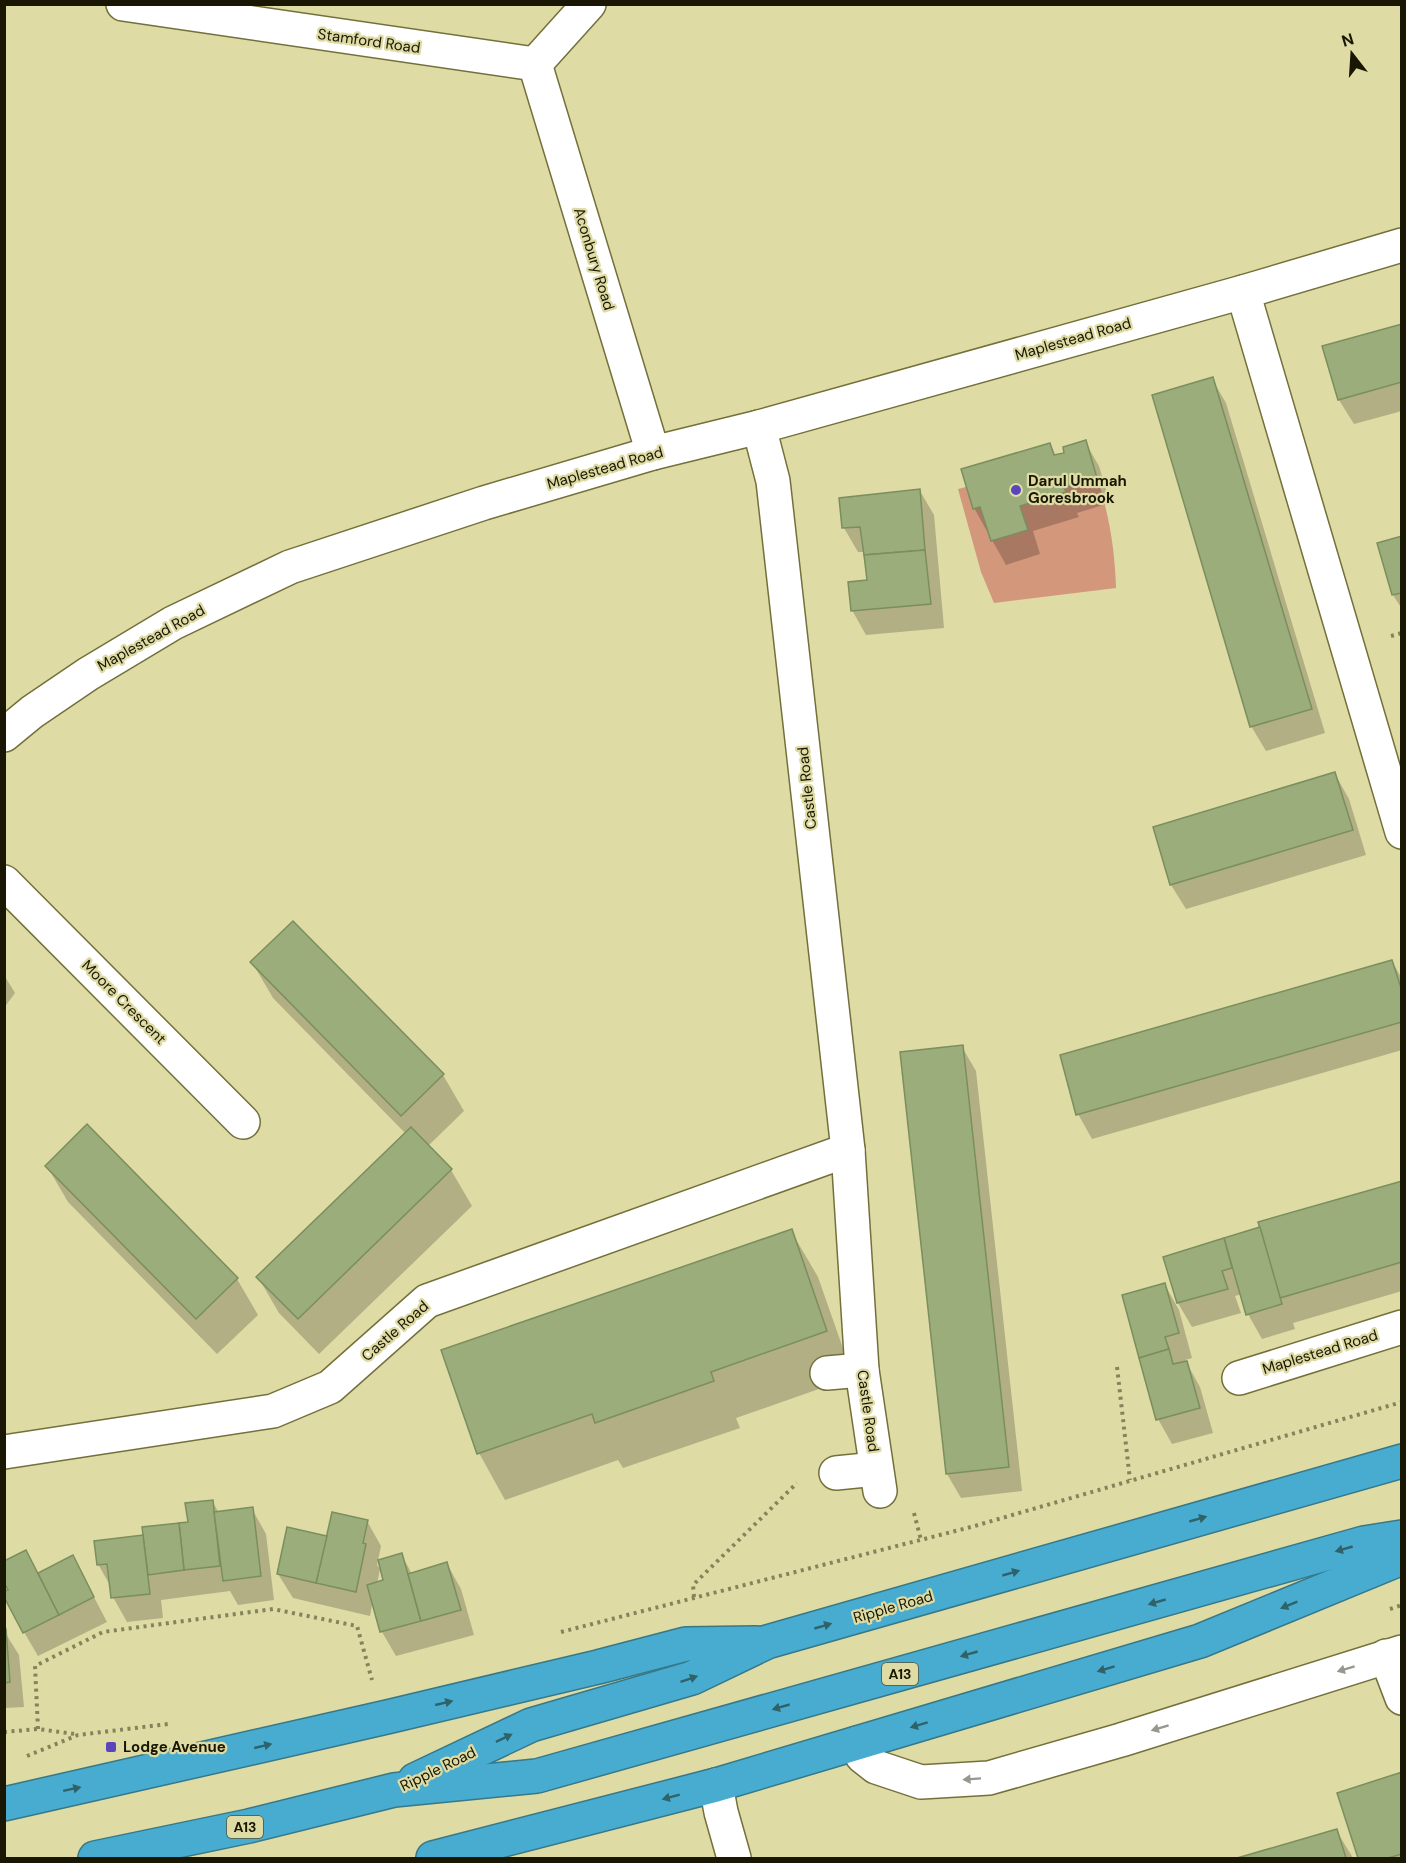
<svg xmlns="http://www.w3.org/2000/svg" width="1406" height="1863" font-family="'DM Sans',sans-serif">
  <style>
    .green { fill: #d3977c }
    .shadow { fill: #0003 }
    .building { fill: #9aad7b; stroke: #7b8e5d; stroke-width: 1.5 }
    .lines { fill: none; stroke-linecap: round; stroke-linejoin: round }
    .minor-casing { stroke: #73703b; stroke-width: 36 }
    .highway-casing { stroke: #377888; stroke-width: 36 }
    .path { stroke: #86835c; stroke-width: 4; stroke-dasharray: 3 4.5; stroke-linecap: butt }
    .minor { stroke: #fff; stroke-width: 33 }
    .highway { stroke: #47acd0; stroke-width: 33 }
    .oneway { fill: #30626a }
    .oneway2 { fill: #98978e }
    .poi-dot { fill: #5a45bd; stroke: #dedba4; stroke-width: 2 }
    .labels { text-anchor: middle; stroke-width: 4.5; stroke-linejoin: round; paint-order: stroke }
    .shield { fill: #dedba4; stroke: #545233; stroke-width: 1.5 }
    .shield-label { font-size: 14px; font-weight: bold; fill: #191703 }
    .street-label { font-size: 15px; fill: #191703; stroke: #dedba4 }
    .poi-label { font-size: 15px; font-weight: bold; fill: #191703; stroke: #dedba4; text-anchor: start }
  </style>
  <rect width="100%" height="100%" fill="#dedba4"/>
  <path class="green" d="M1097 478C1109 513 1115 551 1116 588L994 603 981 572 958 489 966 487 973 509 980 507 991 541 1027 530 1020 506 1065 492 1064 488Z"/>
  <g class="shadow">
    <polygon points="1402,325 1402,411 1354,424 1339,400 1324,347"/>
    <polygon points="1212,379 1226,403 1325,733 1266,751 1251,726"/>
    <polygon points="1085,442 1099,466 1110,503 1077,513 1079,517 1033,531 1040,554 1006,565 974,508 1050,444 1056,456 1066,454"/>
    <polygon points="920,491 934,515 944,628 866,635 852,610 868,581 865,552 858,552 844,528"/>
    <polygon points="1402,537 1402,609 1393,595 1379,544"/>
    <polygon points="1335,774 1349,799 1366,855 1186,909 1171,885 1155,828"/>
    <polygon points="1392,961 1402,979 1402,1050 1092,1139 1078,1114"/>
    <polygon points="252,962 443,1075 464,1111 428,1146 451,1170 472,1206 319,1354 279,1313 258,1277 406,1134 273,998"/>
    <polygon points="4,975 15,993 4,1008"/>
    <polygon points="962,1047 976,1071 1022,1491 961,1498 947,1474"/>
    <polygon points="47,1166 237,1279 258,1315 217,1354 68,1202"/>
    <polygon points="1402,1182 1402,1291 1293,1323 1295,1329 1262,1339 1248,1314 1242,1294 1235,1296 1241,1313 1192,1327 1178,1303 1164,1258"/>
    <polygon points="791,1231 818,1277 853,1377 736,1418 740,1428 623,1468 618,1460 505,1500 479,1453"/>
    <polygon points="1165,1285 1179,1310 1192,1358 1185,1360 1200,1387 1213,1433 1172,1444 1158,1419"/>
    <polygon points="212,1501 219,1513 252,1509 266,1534 274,1600 238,1605 230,1591 161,1600 163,1618 127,1622 113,1597 111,1587 98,1564 95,1542 145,1536 190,1524"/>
    <polygon points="367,1521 381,1546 377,1565 380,1569 377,1584 385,1581 401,1554 412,1574 447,1564 461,1589 474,1635 396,1656 382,1632 373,1600 370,1616 293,1598 278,1574 328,1538"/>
    <polygon points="73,1557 107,1622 38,1656 24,1632 38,1575"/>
    <polygon points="4,1631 19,1655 24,1707 4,1708"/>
    <polygon points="1402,1773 1402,1858 1360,1858 1339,1794"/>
    <polygon points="1336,1830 1353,1858 1242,1858"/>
  </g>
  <g class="building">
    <polygon points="1402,324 1402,382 1338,400 1322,346"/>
    <polygon points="1213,377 1312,709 1250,727 1152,395"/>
    <polygon points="1086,440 1097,478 1064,488 1066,492 1020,506 1028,530 991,541 980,507 973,509 961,469 1050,443 1054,455 1064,453 1063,447"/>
    <polygon points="920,489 925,550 864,555 860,527 842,528 839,498"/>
    <polygon points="1402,536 1402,593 1392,595 1377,543"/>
    <polygon points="925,550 931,604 851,611 848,582 867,580 864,555"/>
    <polygon points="1335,772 1353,830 1170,885 1153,827"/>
    <polygon points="293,921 444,1074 401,1116 250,962"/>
    <polygon points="1392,960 1402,991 1402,1022 1076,1115 1060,1055"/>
    <polygon points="963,1045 1009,1467 946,1474 900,1052"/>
    <polygon points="87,1124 238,1278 196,1319 45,1166"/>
    <polygon points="411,1127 452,1169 298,1319 256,1277"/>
    <polygon points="1402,1181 1402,1262 1280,1298 1258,1222"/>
    <polygon points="1260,1227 1282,1304 1246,1315 1224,1238"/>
    <polygon points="792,1229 827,1331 711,1372 714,1381 595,1423 592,1414 477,1454 441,1350"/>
    <polygon points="1224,1238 1232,1268 1222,1271 1228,1289 1177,1303 1163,1257"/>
    <polygon points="1165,1283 1179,1333 1165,1337 1169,1349 1139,1358 1122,1295"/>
    <polygon points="1169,1349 1173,1364 1187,1361 1200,1408 1156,1420 1139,1358"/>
    <polygon points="213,1500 220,1566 184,1570 179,1523 188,1522 185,1503"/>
    <polygon points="253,1507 261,1576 223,1581 214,1512"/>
    <polygon points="332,1512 368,1520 363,1543 366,1544 356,1592 316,1583"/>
    <polygon points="179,1523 184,1570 148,1575 142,1527"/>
    <polygon points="287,1527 327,1536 316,1583 277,1574"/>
    <polygon points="143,1535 150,1594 111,1598 107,1564 97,1565 94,1541"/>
    <polygon points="26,1550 59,1615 23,1633 4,1597 4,1591 8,1590 4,1582 4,1561"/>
    <polygon points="402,1553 421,1621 380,1632 367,1585 383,1580 378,1560"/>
    <polygon points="73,1555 94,1597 59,1615 38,1573"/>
    <polygon points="447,1562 461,1610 421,1621 408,1574"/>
    <polygon points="4,1629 6,1629 10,1682 4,1683"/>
    <polygon points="1402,1772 1402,1854 1388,1858 1358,1858 1337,1793"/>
    <polygon points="1337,1829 1346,1858 1237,1858"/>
  </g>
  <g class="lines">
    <defs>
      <g id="minor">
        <polyline points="123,4 535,64"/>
        <polyline points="535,64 653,453"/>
        <polyline points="535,64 589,4"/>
        <polyline points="1243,292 1402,832"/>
        <polyline points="759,427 773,481 848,1150 862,1370 880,1491"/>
        <polyline points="4,735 32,712 88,674 173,623 290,567 484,503 653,453 759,427 1243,292 1402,245"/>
        <polyline points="4,882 243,1122"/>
        <polyline points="827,1373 862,1370"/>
        <polyline points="1239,1378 1402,1327"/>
        <polyline points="4,1452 273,1411 330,1387 427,1301 848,1150"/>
        <polyline points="836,1473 876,1469"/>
        <polyline points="1386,1656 1402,1698"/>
        <polyline points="858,1743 862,1756 876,1767 921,1782 989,1778 1121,1740 1402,1652"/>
        <polyline points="716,1785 721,1812 734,1858"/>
      </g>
      <g id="highway">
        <polyline points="415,1780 531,1725 692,1678 767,1642 1402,1461"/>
        <polyline points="4,1804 387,1717 598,1667 686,1644 756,1643"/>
        <polyline points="95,1858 249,1826 394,1790 537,1776 1364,1543 1402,1537"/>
        <polyline points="433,1858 716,1785 1200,1641 1402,1558"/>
      </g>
    </defs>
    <use href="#minor" class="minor-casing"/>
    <use href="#highway" class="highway-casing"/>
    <g class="path">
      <polyline points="1391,636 1402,633"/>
      <polyline points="1117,1367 1130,1480"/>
      <polyline points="914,1513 921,1540"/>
      <polyline points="694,1597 693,1585 797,1483"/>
      <polyline points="1390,1609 1402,1605"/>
      <polyline points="561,1632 971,1527 1402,1402"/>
      <polyline points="38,1729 35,1666 103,1632 273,1609 357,1626 372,1680"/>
      <polyline points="4,1732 38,1729 75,1734"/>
      <polyline points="27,1756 78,1735 168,1724"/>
    </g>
    <use href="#minor" class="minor"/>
    <use href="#highway" class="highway"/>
  </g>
  <defs><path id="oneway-solid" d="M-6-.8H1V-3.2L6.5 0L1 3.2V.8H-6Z" transform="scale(1.5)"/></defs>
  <g class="oneway">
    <use href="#oneway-solid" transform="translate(1198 1519) rotate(-16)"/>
    <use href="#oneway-solid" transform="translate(1344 1549) rotate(164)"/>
    <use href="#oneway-solid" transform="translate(1011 1573) rotate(-16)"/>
    <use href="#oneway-solid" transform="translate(1157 1602) rotate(164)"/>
    <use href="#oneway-solid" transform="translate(1289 1605) rotate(158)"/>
    <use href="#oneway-solid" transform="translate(823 1626) rotate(-16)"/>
    <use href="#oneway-solid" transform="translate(969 1654) rotate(164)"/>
    <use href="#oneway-solid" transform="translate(1106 1669) rotate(163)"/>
    <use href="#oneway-solid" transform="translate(689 1679) rotate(-19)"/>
    <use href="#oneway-solid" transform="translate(444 1703) rotate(-13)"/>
    <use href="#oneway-solid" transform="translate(781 1707) rotate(164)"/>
    <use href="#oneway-solid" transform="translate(919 1725) rotate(163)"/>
    <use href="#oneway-solid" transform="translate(504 1738) rotate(-26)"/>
    <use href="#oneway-solid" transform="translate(263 1746) rotate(-13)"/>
    <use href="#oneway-solid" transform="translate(72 1789) rotate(-12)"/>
    <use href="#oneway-solid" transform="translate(671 1797) rotate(165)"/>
  </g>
  <g class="oneway2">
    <use href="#oneway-solid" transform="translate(1346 1669) rotate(163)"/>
    <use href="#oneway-solid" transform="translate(1160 1728) rotate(163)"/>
    <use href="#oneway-solid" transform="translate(972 1779) rotate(176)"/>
  </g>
  <g class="poi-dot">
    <circle cx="1016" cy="490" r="6"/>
    <rect x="105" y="1741" width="12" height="12" rx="3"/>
  </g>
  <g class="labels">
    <g class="shield">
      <rect x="882" y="1663" width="36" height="22" rx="4.5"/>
      <rect x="227" y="1816" width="36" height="22" rx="4.5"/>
    </g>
    <g class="shield-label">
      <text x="900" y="1679">A13</text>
      <text x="245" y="1832">A13</text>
    </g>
    <g class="street-label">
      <text transform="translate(369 41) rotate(8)" y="5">Stamford Road</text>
      <text transform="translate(594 259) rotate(73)" y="5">Aconbury Road</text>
      <text transform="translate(1073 339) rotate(-16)" y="5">Maplestead Road</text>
      <text transform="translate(605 468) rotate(-16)" y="5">Maplestead Road</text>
      <text transform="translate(151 638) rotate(-29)" y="5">Maplestead Road</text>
      <text transform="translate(807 788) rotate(-96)" y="5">Castle Road</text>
      <text transform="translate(124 1002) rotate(45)" y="5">Moore Crescent</text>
      <text transform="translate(395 1331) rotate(-41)" y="5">Castle Road</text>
      <text transform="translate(1320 1352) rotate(-17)" y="5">Maplestead Road</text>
      <text transform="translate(868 1411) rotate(82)" y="5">Castle Road</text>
      <text transform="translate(893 1607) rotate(-16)" y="5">Ripple Road</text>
      <text transform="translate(438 1769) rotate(-26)" y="5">Ripple Road</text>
    </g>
    <g class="poi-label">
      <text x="1028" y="486">Darul Ummah<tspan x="1028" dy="17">Goresbrook</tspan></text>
      <text x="123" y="1752">Lodge Avenue</text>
    </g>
  </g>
  <rect width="1406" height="1863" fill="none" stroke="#191703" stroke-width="12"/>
  <g transform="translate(1352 54) rotate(343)" stroke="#dedba4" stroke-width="4.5" paint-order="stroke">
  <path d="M0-4.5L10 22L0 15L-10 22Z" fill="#191703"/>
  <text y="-9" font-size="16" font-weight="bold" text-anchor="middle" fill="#191703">N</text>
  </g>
</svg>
